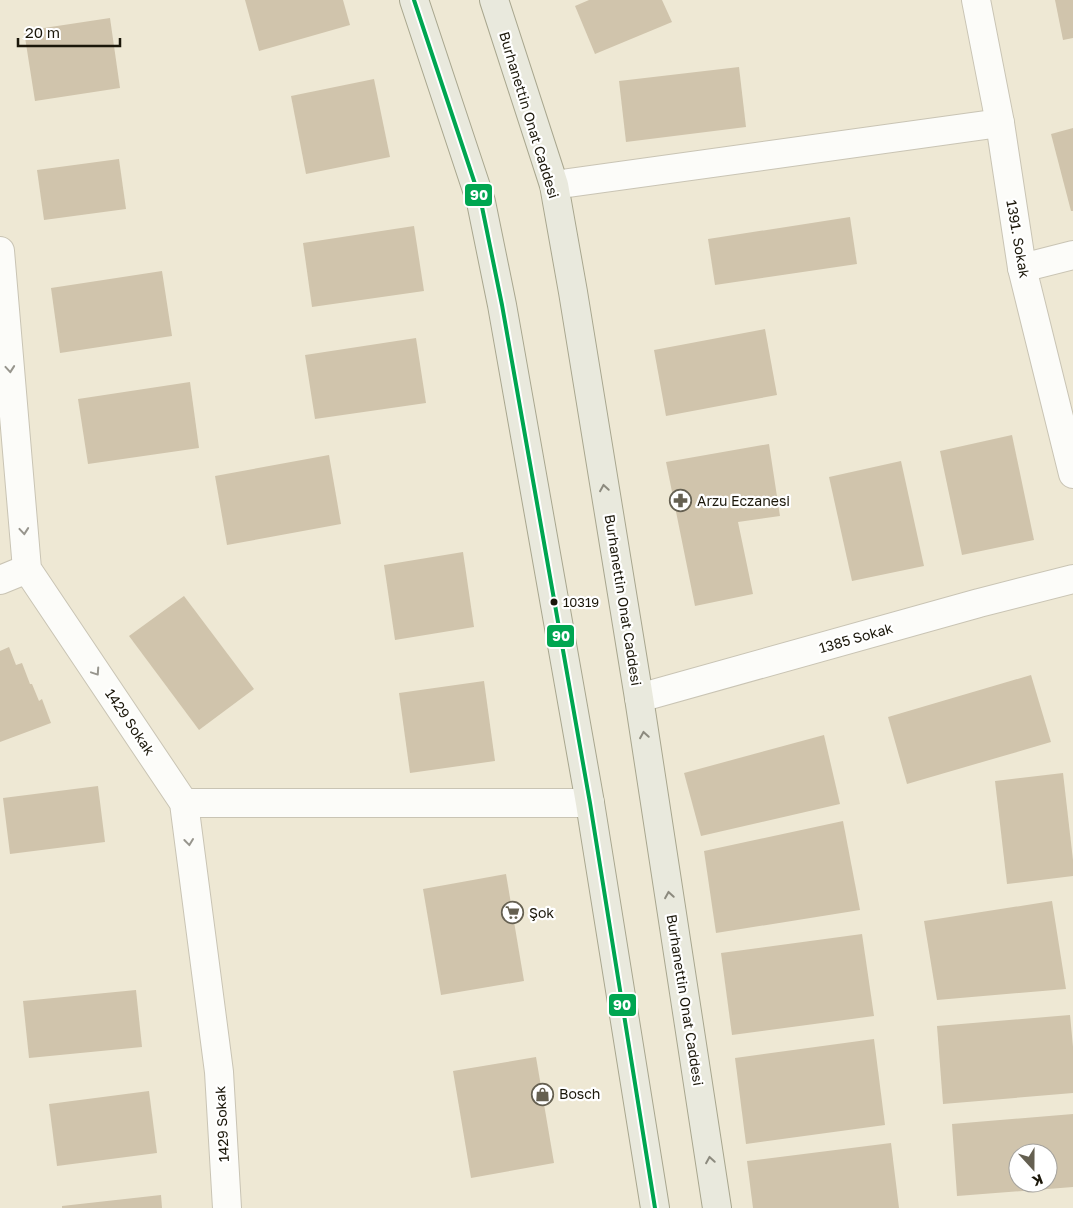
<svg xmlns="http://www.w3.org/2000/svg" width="1073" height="1208" font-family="'Golos Text',sans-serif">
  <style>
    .building { fill: #d0c4ac; fill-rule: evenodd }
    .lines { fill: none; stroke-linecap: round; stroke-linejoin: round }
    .minor-casing { stroke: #c9c4b4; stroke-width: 30 }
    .major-casing { stroke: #a8a68e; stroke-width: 30 }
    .minor { stroke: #fcfcf9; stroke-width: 28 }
    .major { stroke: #e9e9dd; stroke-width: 28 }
    .bus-1-casing { stroke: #fff; stroke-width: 8 }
    .bus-1 { stroke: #00a651; stroke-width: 4 }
    .oneway { stroke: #97958d }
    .oneway2 { stroke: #8c8a7e }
    .bus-dot { fill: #1b170a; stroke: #fff; stroke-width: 2 }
    .labels { text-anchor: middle; stroke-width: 4.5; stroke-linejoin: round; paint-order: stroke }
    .bus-label { font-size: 13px; fill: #1b170a; stroke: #fff; text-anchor: start }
    .street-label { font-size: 14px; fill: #1b170a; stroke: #fff }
    .poi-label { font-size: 14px; fill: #1b170a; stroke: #fff; text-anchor: start }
    .line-badge { stroke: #fff; stroke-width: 2 }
    .badge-label { font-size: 14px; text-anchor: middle; font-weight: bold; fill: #fff }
  </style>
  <rect width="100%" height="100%" fill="#eee8d4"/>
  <g class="building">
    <polygon points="245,0 343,0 350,25 259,51"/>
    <polygon points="589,0 662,0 672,22 595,54 575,6"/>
    <polygon points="1055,0 1073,0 1073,38 1063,40"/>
    <polygon points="110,18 120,88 35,101 24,31"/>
    <polygon points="739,67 746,127 626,142 619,81"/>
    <polygon points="374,79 390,157 306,174 291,96"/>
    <polygon points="1073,128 1073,211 1071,211 1051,134"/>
    <polygon points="119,159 126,209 44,220 37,170"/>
    <polygon points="850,217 857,264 715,285 708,239"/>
    <polygon points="414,226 424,291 312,307 303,243"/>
    <polygon points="162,271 172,336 60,353 51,288"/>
    <polygon points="765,329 777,395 666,416 654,350"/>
    <polygon points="416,338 426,403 315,419 305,355"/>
    <polygon points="190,382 199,448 88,464 78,399"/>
    <polygon points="1012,435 1034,540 962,555 940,451"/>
    <polygon points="769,444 780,516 738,522 753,594 695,606 666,462"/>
    <polygon points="329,455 341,524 227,545 215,476"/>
    <polygon points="901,461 924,566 852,581 829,477"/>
    <polygon points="463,552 474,627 395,640 384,565"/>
    <polygon points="184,596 254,689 199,730 129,636"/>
    <polygon points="9,647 16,665 22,663 30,684 32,684 39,701 42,699 51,723 0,742 0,651"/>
    <polygon points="1031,675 1051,742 907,784 888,717"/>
    <polygon points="484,681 495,761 410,773 399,693"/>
    <polygon points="824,735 840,804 701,836 684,773"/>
    <polygon points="1063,773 1073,860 1073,876 1007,884 995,781"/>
    <polygon points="98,786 105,842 10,854 3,798"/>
    <polygon points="843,821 860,910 716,933 704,851"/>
    <polygon points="506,874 524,981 441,995 423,889"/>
    <polygon points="1052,901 1066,989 937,1000 924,921"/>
    <polygon points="862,934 874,1016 732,1035 721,953"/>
    <polygon points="136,990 142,1047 29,1058 23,1001"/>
    <polygon points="1070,1015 1073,1047 1073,1093 943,1104 937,1026"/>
    <polygon points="874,1039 885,1125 746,1144 735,1058"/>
    <polygon points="536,1057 554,1163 471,1178 453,1071"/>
    <polygon points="149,1091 157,1153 57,1166 49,1104"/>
    <path d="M1073 1114V1187L957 1196 952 1124ZM1018 1153H1048V1183H1018Z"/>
    <polygon points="891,1143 899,1208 753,1208 747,1161"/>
    <polygon points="161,1195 162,1208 62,1208 62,1206"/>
  </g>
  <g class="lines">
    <defs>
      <g id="minor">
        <polyline points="976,0 1000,123 1022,268 1073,474"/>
        <polyline points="554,185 1000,123"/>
        <polyline points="0,251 27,569 184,803 219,1072 227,1208"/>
        <polyline points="1022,268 1073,255"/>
        <polyline points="0,580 27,569"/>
        <polyline points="639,698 979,603 1073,579"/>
        <polyline points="184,803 590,803"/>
      </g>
      <g id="major">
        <polyline points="414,0 481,202 502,305 590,803 655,1208"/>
        <polyline points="494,0 554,185 573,292 639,698 717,1208"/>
      </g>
    </defs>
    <use href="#minor" class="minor-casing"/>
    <use href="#major" class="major-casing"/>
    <use href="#minor" class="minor"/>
    <use href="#major" class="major"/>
    <defs>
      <polyline id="bus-1" points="414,0 481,202 502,305 590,803 655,1208"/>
    </defs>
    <use href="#bus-1" class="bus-1-casing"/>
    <use href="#bus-1" class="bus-1"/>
  </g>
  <defs><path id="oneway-chevron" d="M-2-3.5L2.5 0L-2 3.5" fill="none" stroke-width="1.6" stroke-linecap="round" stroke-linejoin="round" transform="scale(1.25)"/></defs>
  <g class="oneway">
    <use href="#oneway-chevron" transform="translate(10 369) rotate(85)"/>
    <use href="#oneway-chevron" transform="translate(24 531) rotate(85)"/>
    <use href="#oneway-chevron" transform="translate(96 672) rotate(56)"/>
    <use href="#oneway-chevron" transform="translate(189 842) rotate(83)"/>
  </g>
  <g class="oneway2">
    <use href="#oneway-chevron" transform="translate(604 488) rotate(-99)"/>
    <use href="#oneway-chevron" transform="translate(644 735) rotate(-99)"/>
    <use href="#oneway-chevron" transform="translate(669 895) rotate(-99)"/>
    <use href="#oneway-chevron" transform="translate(710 1160) rotate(-99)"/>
  </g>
  <defs>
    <symbol id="pharmacy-ring" viewBox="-11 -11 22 22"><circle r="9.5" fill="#fff" stroke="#656051" stroke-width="1.5"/><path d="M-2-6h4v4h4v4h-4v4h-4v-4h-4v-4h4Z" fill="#656051"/></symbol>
    <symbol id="supermarket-ring" viewBox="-11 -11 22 22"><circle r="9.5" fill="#fff" stroke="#656051" stroke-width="1.5"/><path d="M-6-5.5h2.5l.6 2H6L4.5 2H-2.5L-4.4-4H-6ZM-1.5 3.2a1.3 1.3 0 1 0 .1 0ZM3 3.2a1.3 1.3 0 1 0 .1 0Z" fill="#656051"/></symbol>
    <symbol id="shop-ring" viewBox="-11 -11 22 22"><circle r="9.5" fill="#fff" stroke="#656051" stroke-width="1.5"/><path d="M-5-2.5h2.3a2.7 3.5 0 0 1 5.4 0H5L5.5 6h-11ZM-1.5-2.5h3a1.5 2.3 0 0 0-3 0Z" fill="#656051"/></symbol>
  </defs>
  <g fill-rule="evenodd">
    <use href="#pharmacy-ring" x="668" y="488" width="25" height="25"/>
    <use href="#supermarket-ring" x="500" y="900" width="25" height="25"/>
    <use href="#shop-ring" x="530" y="1082" width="25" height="25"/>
  </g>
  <circle class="bus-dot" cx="554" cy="602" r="4.5"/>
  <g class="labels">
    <g class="bus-label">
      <text x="563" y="607">10319</text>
    </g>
    <g class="street-label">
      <text transform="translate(529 115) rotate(73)" y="5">Burhanettin Onat Caddesi</text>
      <text transform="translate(1018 239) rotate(80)" y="5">1391. Sokak</text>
      <text transform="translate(623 600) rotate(81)" y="5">Burhanettin Onat Caddesi</text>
      <text transform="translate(856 638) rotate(-16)" y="5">1385 Sokak</text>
      <text transform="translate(130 722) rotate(56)" y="5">1429 Sokak</text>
      <text transform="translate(685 1000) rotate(81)" y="5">Burhanettin Onat Caddesi</text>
      <text transform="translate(222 1124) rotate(-93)" y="5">1429 Sokak</text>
    </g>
    <g class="poi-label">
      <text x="697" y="506">Arzu Eczanesi</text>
      <text x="529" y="918">Şok</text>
      <text x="559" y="1099">Bosch</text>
    </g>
  </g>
  <g class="line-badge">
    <rect x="464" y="183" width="29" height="24" rx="5" fill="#00a651"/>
    <rect x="546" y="624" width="29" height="24" rx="5" fill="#00a651"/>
    <rect x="608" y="993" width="29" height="24" rx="5" fill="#00a651"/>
  </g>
  <g class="badge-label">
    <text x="479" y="200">90</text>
    <text x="561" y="641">90</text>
    <text x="622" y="1010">90</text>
  </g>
  <g transform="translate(1033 1168) rotate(159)"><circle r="24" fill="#ffffff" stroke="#a4a29d"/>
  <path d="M0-4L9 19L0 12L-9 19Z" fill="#656051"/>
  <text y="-8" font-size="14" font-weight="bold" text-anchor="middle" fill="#1b170a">K</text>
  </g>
  <path d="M18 38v8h102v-8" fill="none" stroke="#1b170a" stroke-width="2.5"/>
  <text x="25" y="38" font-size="15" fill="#1b170a" stroke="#ffffff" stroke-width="4" paint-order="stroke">20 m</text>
</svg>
